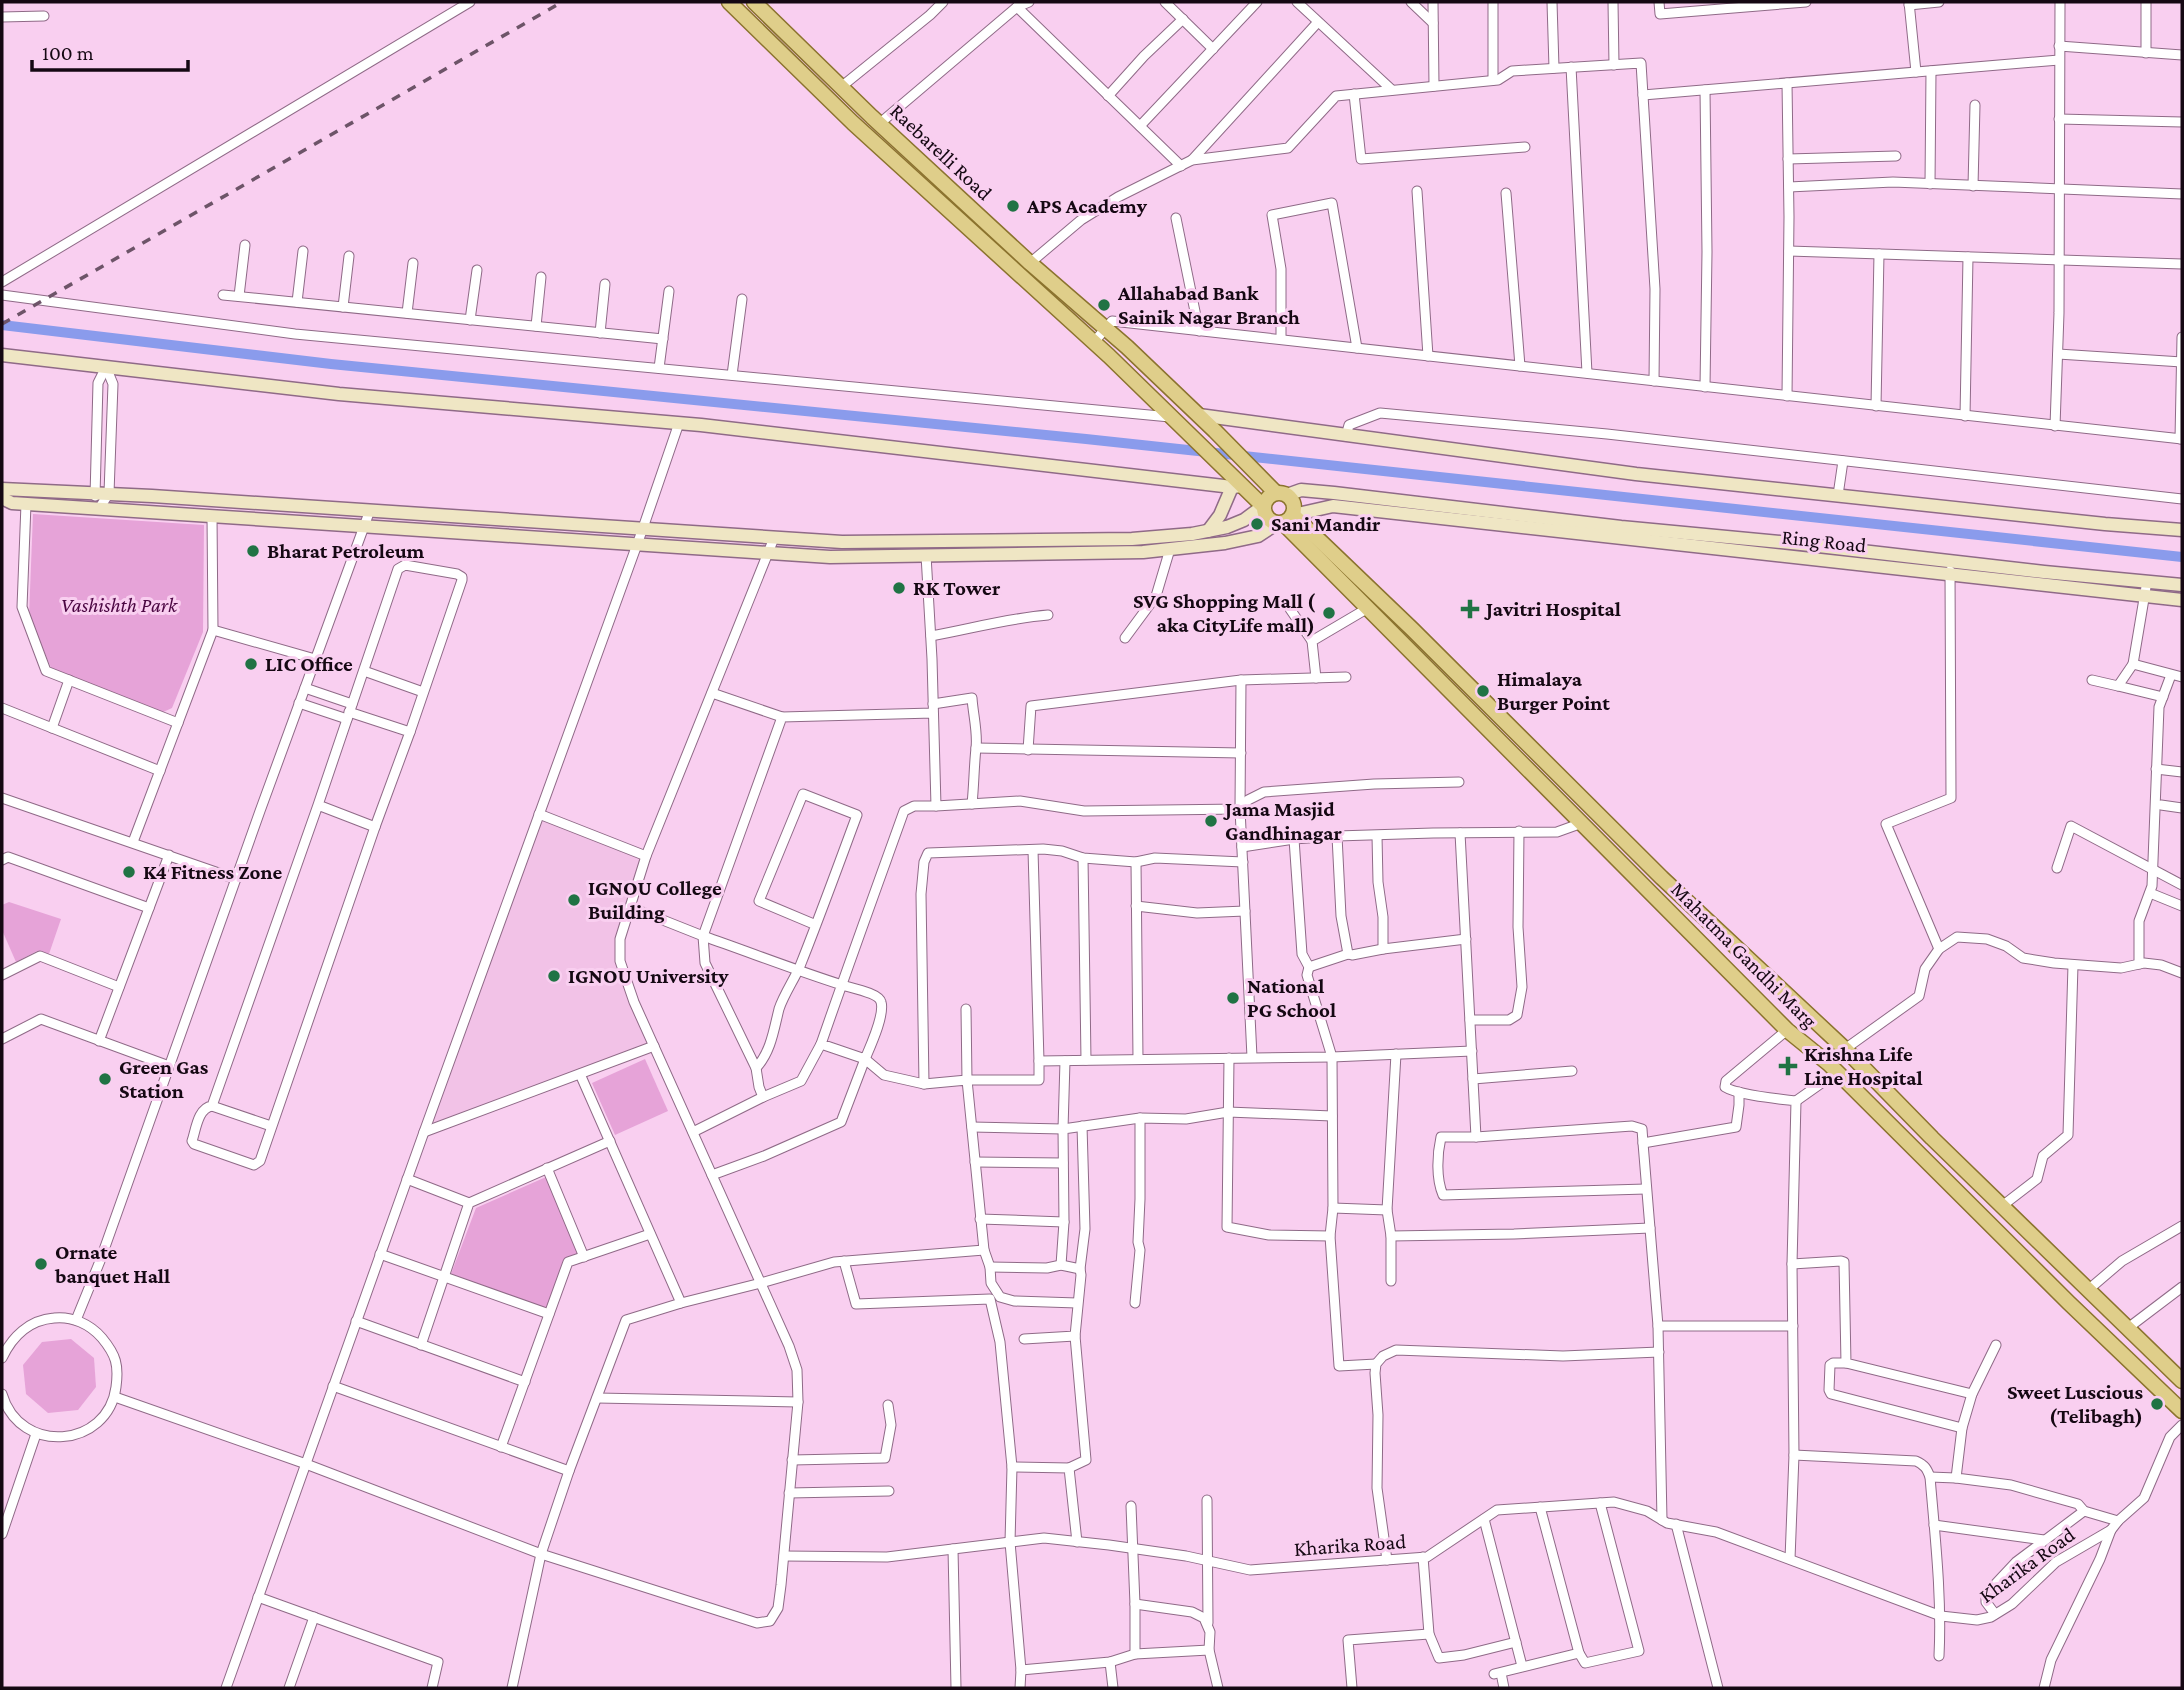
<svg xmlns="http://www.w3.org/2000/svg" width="2184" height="1690" font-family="'Crimson Pro',serif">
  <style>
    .built { fill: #f2c2e7 }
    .green { fill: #e6a3d8 }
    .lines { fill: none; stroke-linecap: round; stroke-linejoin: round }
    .canal { stroke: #8a9bec; stroke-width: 10 }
    .street-casing { stroke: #8f6a87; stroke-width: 11 }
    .secondary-casing { stroke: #8f6a87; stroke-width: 15 }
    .primary-casing { stroke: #8b732e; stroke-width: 17 }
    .street { stroke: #fff; stroke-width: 9 }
    .secondary { stroke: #efe6c4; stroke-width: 12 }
    .primary { stroke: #dfce8a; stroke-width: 14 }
    .rail { stroke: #6d5468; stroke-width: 3.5; stroke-dasharray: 9 9; stroke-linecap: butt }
    .poi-dot { fill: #207344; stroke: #f9cff0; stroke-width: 2.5 }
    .labels { text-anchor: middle; stroke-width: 6; stroke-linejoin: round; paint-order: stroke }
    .street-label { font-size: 21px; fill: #150813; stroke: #f9cff0 }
    .poi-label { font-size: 21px; font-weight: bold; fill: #150813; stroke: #f9cff0; text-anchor: start }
    .park-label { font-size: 21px; font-style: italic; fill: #4b0642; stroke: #f9cff0 }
  </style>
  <rect width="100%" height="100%" fill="#f9cff0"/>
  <polygon class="built" points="540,817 644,857 619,961 654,1046 424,1132"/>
  <g class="green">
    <polygon points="33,514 204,525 203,632 172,708 161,713 52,670 29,616"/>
    <polygon points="9,902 61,919 49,954 37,951 16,962 2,930 2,905"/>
    <polygon points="645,1059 668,1111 615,1135 592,1083"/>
    <polygon points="546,1177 579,1254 565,1259 546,1308 451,1274 476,1208"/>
    <polygon points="71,1339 94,1358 96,1387 78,1410 48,1413 26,1394 23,1365 42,1342"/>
  </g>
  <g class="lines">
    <polyline class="canal" points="2,325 331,364 1086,439 2182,557"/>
    <defs>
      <g id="street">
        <polyline points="1165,2 1213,49"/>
        <polyline points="1297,2 1392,90"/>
        <polyline points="1411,2 1433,23"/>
        <polyline points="1433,2 1434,86"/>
        <polyline points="1493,2 1493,80"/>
        <polyline points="1552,2 1554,68"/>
        <polyline points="1613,2 1614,65"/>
        <polyline points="1659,2 1660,14 1806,2"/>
        <polyline points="1909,2 1916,72"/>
        <polyline points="2146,2 2146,53"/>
        <polyline points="1909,5 1939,2"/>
        <polyline points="1017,7 1181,166"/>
        <polyline points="2,17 44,16"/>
        <polyline points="2059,46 2182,55"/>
        <polyline points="1571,67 1587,373"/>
        <polyline points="1787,83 1789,217 1787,396"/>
        <polyline points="841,87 930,15 943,2"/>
        <polyline points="1705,90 1707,252 1705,387"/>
        <polyline points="1354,94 1361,159 1525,147"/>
        <polyline points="1643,95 2059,60"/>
        <polyline points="1108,96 1144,56 1183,19"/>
        <polyline points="2059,119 2182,122"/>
        <polyline points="879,124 1017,7 1029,2"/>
        <polyline points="1140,126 1257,2"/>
        <polyline points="1788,159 1896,156"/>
        <polyline points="1192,160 1318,22"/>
        <polyline points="1930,184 1931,71"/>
        <polyline points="1973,186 1975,105"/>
        <polyline points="1789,187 1893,182 2182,194"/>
        <polyline points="1417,191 1428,356"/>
        <polyline points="1506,193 1520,366"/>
        <polyline points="1176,218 1199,331"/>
        <polyline points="1789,251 2182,264"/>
        <polyline points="1030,263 1081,220 1118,197 1192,160 1288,148 1336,96 1498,80 1512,71 1641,63 1655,289 1654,381"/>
        <polyline points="2,282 470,2"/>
        <polyline points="2,295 295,334 1170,417"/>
        <polyline points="223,295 663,339"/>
        <polyline points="239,296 245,245"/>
        <polyline points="297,302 303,251"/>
        <polyline points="343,307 349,256"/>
        <polyline points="407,313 413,263"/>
        <polyline points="470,320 477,270"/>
        <polyline points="536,326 541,277"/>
        <polyline points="600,333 605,284"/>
        <polyline points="1281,339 1281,269 1272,215 1332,203 1357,348"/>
        <polyline points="1094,342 1112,321 2182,439"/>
        <polyline points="2058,354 2182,362"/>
        <polyline points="659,368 669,291"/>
        <polyline points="732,375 742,299"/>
        <polyline points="1876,406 1879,254"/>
        <polyline points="1965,416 1968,257"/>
        <polyline points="2055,426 2059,313 2060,2"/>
        <polyline points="1346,436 1349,425 1380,413 1607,434 2182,499"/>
        <polyline points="2180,439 2182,337"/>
        <polyline points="1838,495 1843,461"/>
        <polyline points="95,496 98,383 106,367"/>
        <polyline points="26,504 22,607 46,671 178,723"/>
        <polyline points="99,509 109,493 113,384 106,367"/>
        <path d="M926 555 932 659 936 806H914L904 811C876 889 848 966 821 1044L865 1059C870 1047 885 1015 881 1002 879 993 851 988 842 985 795 970 749 952 703 936L782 717 933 713"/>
        <polyline points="1290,609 1312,641"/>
        <polyline points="213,630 315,659"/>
        <path d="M931 636C970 629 1009 618 1048 615"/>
        <polyline points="1125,638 1156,596 1170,549"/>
        <polyline points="2133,664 2147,581"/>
        <polyline points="364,671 423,692"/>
        <polyline points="1316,678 1312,641 1368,608"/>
        <polyline points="1241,680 1240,809 1252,1057"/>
        <polyline points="2092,680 2118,686 2133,664 2182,677"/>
        <polyline points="2118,686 2163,697"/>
        <polyline points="305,688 352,704"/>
        <polyline points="712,693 782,717"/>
        <polyline points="299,703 347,719"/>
        <path d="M933 704 972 698C973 714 978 733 976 748 974 766 974 785 972 804"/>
        <polyline points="2,708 160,771"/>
        <polyline points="349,712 410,732 375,827"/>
        <polyline points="52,728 69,680"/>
        <polyline points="976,748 1241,753"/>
        <polyline points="1028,750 1031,706 1241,680 1346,677"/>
        <polyline points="2156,769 2182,772"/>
        <polyline points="2,798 236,879"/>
        <path d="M318 805 375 827 260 1161 254 1165 194 1144 192 1141C196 1129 198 1108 212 1106L318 805 398 569 405 565 457 574 462 577V580L410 732"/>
        <polyline points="2161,805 2182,808"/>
        <polyline points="936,806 1020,801 1084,811 1240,809 1248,800 1264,792 1374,784 1459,782"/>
        <polyline points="539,814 646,856"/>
        <polyline points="1460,833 1476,1137"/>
        <polyline points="1337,836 1341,916 1348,954"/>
        <polyline points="1377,836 1378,882 1383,917 1383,949"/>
        <polyline points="1294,839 1302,954 1309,967 1307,975 1332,1057 1333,1208 1330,1236 1339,1366 1376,1364"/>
        <polyline points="133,842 213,630 212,516"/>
        <polyline points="1242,847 1294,839 1337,836 1433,833 1557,832 1582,823"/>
        <polyline points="1033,850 1039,1061"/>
        <polyline points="1083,858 1086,1060"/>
        <polyline points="2,860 8,857 149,908"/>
        <polyline points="1136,862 1138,1059"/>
        <polyline points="2057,868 2071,826 2182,885"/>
        <polyline points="2150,893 2182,906"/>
        <polyline points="1136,906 1197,913 1245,911"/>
        <polyline points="630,907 703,936 705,963 756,1068 759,1087 763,1097"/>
        <polyline points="1939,949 1886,824 1951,798 1950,571"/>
        <polyline points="2139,964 2139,921 2152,886 2159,707 2171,675"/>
        <polyline points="1309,967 1348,954 1352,955 1383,949 1466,939"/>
        <polyline points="2,975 40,956 119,987"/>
        <polyline points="966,1009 967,1080 1039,1080 1039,1061 1332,1057 1472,1051"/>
        <polyline points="1470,1020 1509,1020 1517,1015 1522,987 1518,927 1519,831"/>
        <path d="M1787 1030 1726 1081 1725 1087C1737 1095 1780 1099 1796 1101L1792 1264 1794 1455 1790 1559"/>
        <polyline points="2,1039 41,1019 169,1066"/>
        <polyline points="99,1041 169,855"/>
        <polyline points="1229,1058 1227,1227 1269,1235 1330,1236"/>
        <polyline points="1829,1064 1845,1049 1919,996 1925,969 1939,949 1957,937 1987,939 2006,946 2023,958 2054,963 2121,968 2144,963 2161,965 2182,973"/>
        <path d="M756 1068C771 1052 774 1029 779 1009 784 994 794 980 800 966 820 916 838 866 857 815L803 794 759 901 816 925"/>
        <polyline points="580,1074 681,1303"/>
        <polyline points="1473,1079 1572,1071"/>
        <polyline points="924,1084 921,894 924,862 928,853 1043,849 1062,851 1083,858 1136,862 1155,858 1243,862"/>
        <polyline points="1796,1101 1837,1072"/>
        <polyline points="212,1106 271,1126"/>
        <polyline points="972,1127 1063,1129 1065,1061"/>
        <polyline points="424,1132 654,1046"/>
        <polyline points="693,1132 763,1097 801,1081 821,1044"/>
        <polyline points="1643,1143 1658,1326 1662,1520"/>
        <polyline points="975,1162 1063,1163"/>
        <polyline points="547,1168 584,1257"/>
        <polyline points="407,1179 469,1203"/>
        <path d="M1646 1189 1443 1195C1436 1179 1437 1155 1441 1137H1476L1632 1126 1642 1129 1643 1143 1736 1127 1739 1105V1092"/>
        <polyline points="2002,1206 2037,1179 2043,1156 2068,1135 2073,965"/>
        <polyline points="1333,1208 1387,1210"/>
        <polyline points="980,1219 1064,1222"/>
        <polyline points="1391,1236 1514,1234 1650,1228"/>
        <polyline points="984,1250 990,1267 991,1283 1000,1297 1014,1301 1077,1303"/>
        <polyline points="380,1254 549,1314"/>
        <polyline points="844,1261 856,1304 990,1299 1000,1342 1012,1467 1010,1542 1021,1670 1110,1662 1135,1654 1209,1650"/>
        <polyline points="1792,1264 1841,1261 1844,1262 1846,1363 1972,1394"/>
        <polyline points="1061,1265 1064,1222 1063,1129 1140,1118 1186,1119 1228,1112 1332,1116"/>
        <polyline points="990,1267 1047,1268 1061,1265 1080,1269"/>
        <polyline points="1391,1281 1391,1236 1387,1210 1396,1054"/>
        <polyline points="2088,1290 2122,1261 2182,1226"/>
        <polyline points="1135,1303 1140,1250 1138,1242 1140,1199 1140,1118"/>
        <polyline points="76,1320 100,1261 260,811 370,510"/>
        <polyline points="356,1321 525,1382"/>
        <polyline points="1658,1326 1793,1326"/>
        <polyline points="2128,1328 2182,1287"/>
        <polyline points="1024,1339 1075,1336 1081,1275 1080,1269 1085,1229 1082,1126"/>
        <polyline points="421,1345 469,1203 610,1141"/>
        <polyline points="1996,1345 1972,1394 1962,1428 1956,1478 2011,1485 2078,1504 2084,1511 2118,1521"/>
        <path d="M2 1358C12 1337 29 1320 54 1318 72 1316 90 1324 102 1338 116 1355 119 1365 116 1387 108 1448 20 1456 2 1394"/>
        <polyline points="1846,1363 1833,1363 1830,1365 1829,1390 1831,1394 1962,1428"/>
        <polyline points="333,1386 569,1471"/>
        <polyline points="115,1397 306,1464 541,1554 757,1623 770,1621 778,1608 781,1585 798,1402 797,1370 789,1346 634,1002 620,961 620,939 646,856 774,538"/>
        <polyline points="597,1398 798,1402"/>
        <polyline points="501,1447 568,1262 650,1234"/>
        <path d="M1794 1455 1916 1461C1925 1465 1927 1469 1930 1477 1935 1537 1942 1596 1939 1656"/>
        <polyline points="792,1460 885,1458 891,1425 888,1405"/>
        <polyline points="1012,1467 1069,1468 1077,1542"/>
        <polyline points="1069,1468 1086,1460 1075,1336"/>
        <polyline points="1930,1477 1956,1478"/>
        <polyline points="789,1493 889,1491"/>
        <polyline points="1207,1500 1208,1623"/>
        <polyline points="1131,1506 1135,1604 1135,1654"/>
        <polyline points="1540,1507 1579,1653"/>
        <polyline points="1484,1519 1522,1666"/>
        <polyline points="1676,1524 1718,1688"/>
        <polyline points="1934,1525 2044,1540"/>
        <polyline points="2,1534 36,1434"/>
        <polyline points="953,1549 956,1688"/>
        <polyline points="784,1556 887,1557 1044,1538 1109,1545 1186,1556 1250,1570 1427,1557 1497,1510 1614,1502 1647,1511 1667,1523 1716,1532 1941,1616 1977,1620 1991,1617 2012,1604 2056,1562 2111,1530"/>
        <polyline points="1423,1557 1429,1634 1439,1658 1464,1655 1516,1642"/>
        <polyline points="1387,1560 1377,1488 1378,1415 1375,1373 1376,1364 1383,1356 1396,1350 1563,1356 1659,1352"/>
        <polyline points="258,1597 438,1662 432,1688"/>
        <polyline points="1135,1604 1192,1612 1204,1618 1210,1632 1209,1650 1218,1688"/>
        <polyline points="1995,1614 1986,1602 1986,1594 2016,1562 2084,1511"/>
        <polyline points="1110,1662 1113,1688"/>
        <polyline points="1501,1673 1504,1688"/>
        <polyline points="1494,1674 1579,1653 1585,1663 1639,1651 1600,1503"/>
        <polyline points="226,1688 424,1132 643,528 679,423"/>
        <polyline points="289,1688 314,1617"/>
        <polyline points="512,1688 541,1554 569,1471 626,1320 681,1303 761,1283 834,1262 984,1250 967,1080 924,1084 884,1075 865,1059 841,1122 764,1156 712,1175"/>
        <polyline points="1020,1688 1021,1670"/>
        <polyline points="1352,1688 1348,1640 1429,1634"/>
        <polyline points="2044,1688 2051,1660 2100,1559 2111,1530 2118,1521 2144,1498 2170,1437 2182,1425"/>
      </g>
      <g id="secondary">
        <polyline points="2,355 339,394 701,425 1232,487 1243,486"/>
        <polyline points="1199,415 1636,474 2105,524 2182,530"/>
        <polyline points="2,489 152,496 842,542 1132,539 1192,534 1227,527 1244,520 1263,506"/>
        <polyline points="1287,495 1301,490 1334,493 1621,527 1801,544 2044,572 2182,585"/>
        <polyline points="2,498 12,503 830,557 1143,552 1225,543 1258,536 1276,524"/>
        <polyline points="1293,515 1333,506 2182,600"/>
        <polyline points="1208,531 1220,515 1232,487"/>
      </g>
      <g id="primary">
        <polyline points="729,2 853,123 1109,356 1263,506"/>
        <polyline points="754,2 872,117 1030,263 1127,347 1215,431 1276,493"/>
        <circle cx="1279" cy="508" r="15"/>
        <polyline points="1293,515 1412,629 1662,878 1845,1049 1932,1138 2182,1381"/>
        <polyline points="1283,523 1787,1030 1829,1064 2069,1303 2182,1411"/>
      </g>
    </defs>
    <use href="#street" class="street-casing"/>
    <use href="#secondary" class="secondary-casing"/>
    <use href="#primary" class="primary-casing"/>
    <use href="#street" class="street"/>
    <use href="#secondary" class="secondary"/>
    <use href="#primary" class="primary"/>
    <polyline class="rail" points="2,324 562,2"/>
  </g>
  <g class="poi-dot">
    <circle cx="1013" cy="206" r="7"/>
    <circle cx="1104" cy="305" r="7"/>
    <circle cx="1257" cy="524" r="7"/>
    <circle cx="253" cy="551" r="7"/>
    <circle cx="899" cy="588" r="7"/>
    <path d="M1466.5 598.5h7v7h7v7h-7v7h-7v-7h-7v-7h7z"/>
    <circle cx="1329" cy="613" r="7"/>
    <circle cx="251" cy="664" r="7"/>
    <circle cx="1483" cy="691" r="7"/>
    <circle cx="1211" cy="821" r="7"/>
    <circle cx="129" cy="872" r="7"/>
    <circle cx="574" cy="900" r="7"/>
    <circle cx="554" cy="976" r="7"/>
    <circle cx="1233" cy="998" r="7"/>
    <path d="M1784.5 1055.5h7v7h7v7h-7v7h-7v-7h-7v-7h7z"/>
    <circle cx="105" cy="1079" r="7"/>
    <circle cx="41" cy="1264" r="7"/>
    <circle cx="2157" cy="1404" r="7"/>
  </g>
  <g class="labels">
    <g class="street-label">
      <text transform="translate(941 152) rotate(43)" y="7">Raebarelli Road</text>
      <text transform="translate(1824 541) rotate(6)" y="7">Ring Road</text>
      <text transform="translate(1744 955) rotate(45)" y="7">Mahatma Gandhi Marg</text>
      <text transform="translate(1350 1545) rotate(-4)" y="7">Kharika Road</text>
      <text transform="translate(2027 1565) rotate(-36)" y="7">Kharika Road</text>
    </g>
    <g class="poi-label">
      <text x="1027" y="213">APS Academy</text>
      <text x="1118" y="300">Allahabad Bank<tspan x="1118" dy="24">Sainik Nagar Branch</tspan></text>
      <text x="1271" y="531">Sani Mandir</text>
      <text x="267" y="558">Bharat Petroleum</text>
      <text x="913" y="595">RK Tower</text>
      <text x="1315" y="608" text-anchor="end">SVG Shopping Mall (<tspan x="1315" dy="24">aka CityLife mall)</tspan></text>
      <text x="1486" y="616">Javitri Hospital</text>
      <text x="265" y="671">LIC Office</text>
      <text x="1497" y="686">Himalaya<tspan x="1497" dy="24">Burger Point</tspan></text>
      <text x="1225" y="816">Jama Masjid<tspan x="1225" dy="24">Gandhinagar</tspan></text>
      <text x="143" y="879">K4 Fitness Zone</text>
      <text x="588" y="895">IGNOU College<tspan x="588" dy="24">Building</tspan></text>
      <text x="568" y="983">IGNOU University</text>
      <text x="1247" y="993">National<tspan x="1247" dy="24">PG School</tspan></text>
      <text x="1804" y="1061">Krishna Life<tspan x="1804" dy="24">Line Hospital</tspan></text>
      <text x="119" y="1074">Green Gas<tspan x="119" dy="24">Station</tspan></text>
      <text x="55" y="1259">Ornate<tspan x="55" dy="24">banquet Hall</tspan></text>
      <text x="2143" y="1399" text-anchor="end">Sweet Luscious<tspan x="2143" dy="24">(Telibagh)</tspan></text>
    </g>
    <g class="park-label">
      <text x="119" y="612">Vashishth Park</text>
    </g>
  </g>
  <rect width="2184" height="1690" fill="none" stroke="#150813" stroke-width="7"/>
  <path d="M32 60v10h156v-10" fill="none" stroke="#150813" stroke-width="3.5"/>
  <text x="42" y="60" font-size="21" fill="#150813" stroke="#f9cff0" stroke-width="5" paint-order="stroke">100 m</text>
</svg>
